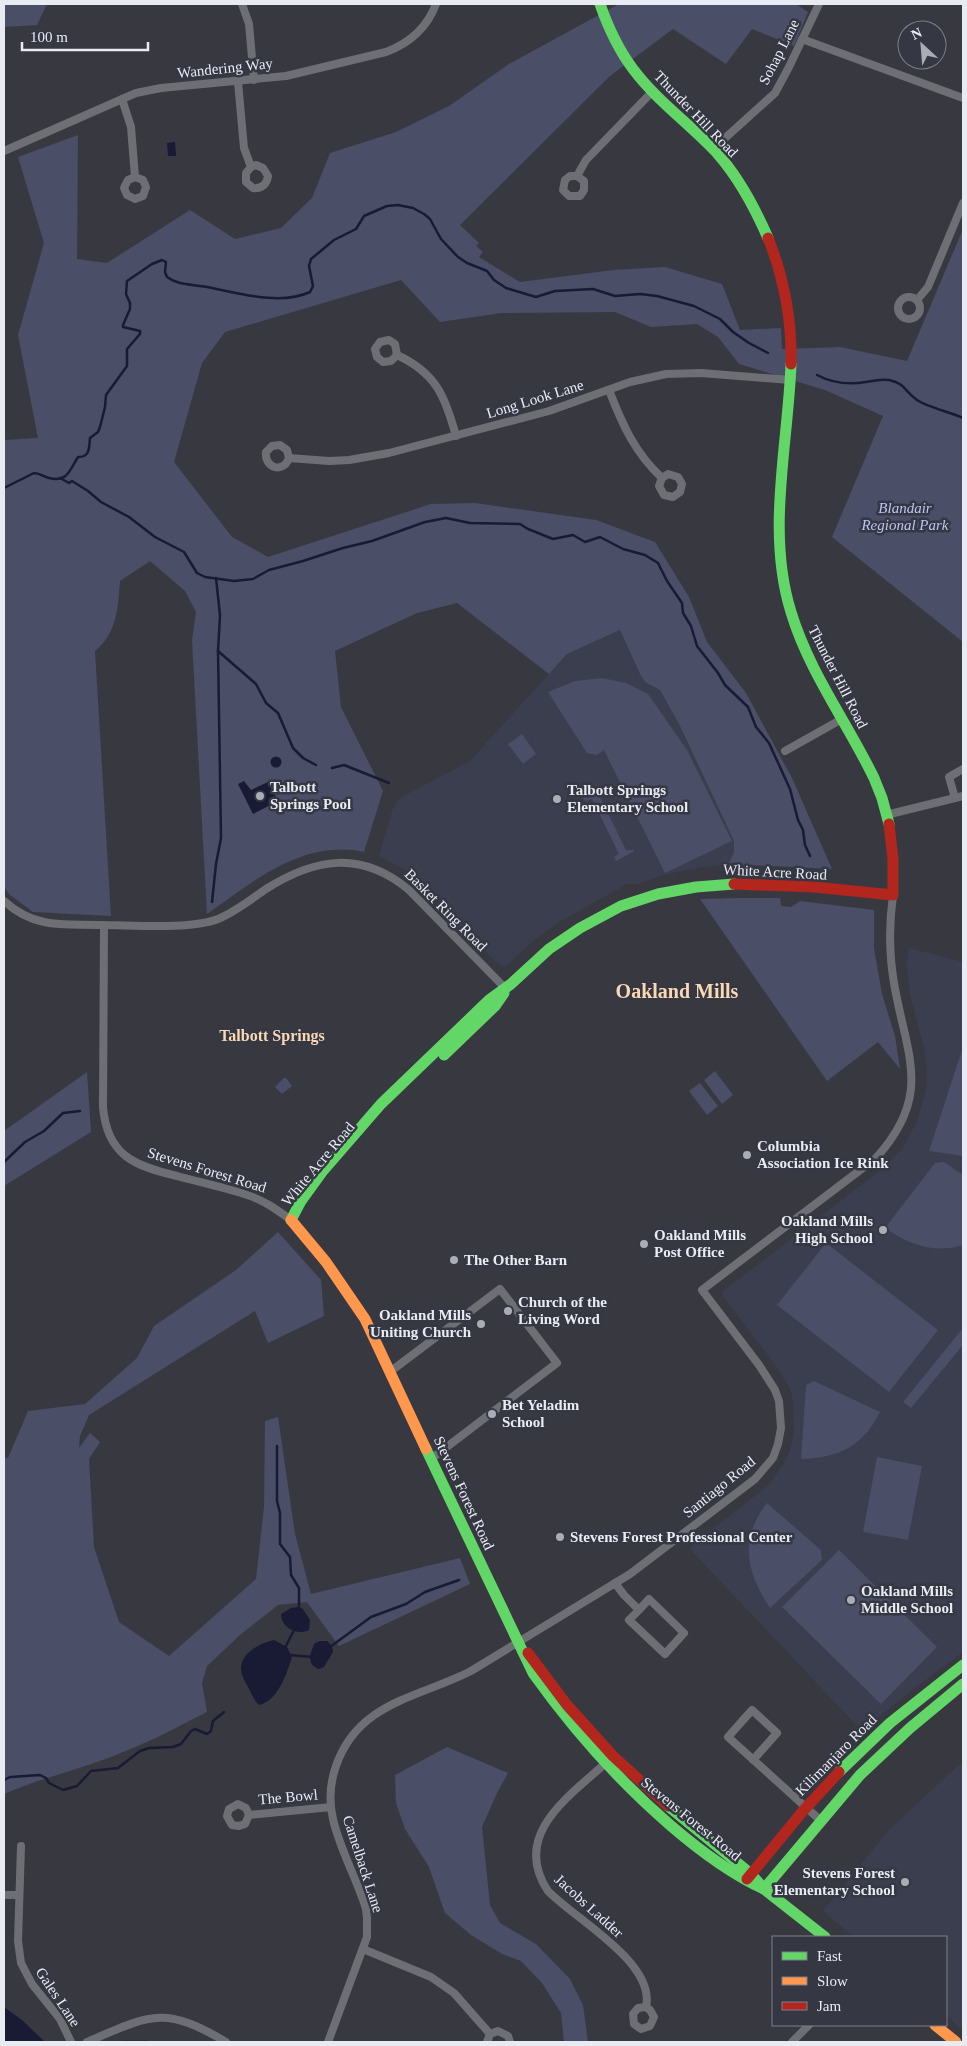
<svg xmlns="http://www.w3.org/2000/svg" width="967" height="2046" font-family="'Times New Roman',serif">
  <style>
    .built { fill: #3b3e4f }
    .green { fill: #4a4e66 }
    .water { fill: #191b35 }
    .lines { fill: none; stroke-linecap: round; stroke-linejoin: round }
    .stream { stroke: #191b35; stroke-width: 2.5 }
    .street { stroke: #6e6f74; stroke-width: 8 }
    .fast { stroke: #63d668; stroke-width: 11 }
    .slow { stroke: #ff974d; stroke-width: 11 }
    .jam { stroke: #b3261e; stroke-width: 11 }
    .poi-dot { fill: #abadb4; stroke: #353743; stroke-width: 2 }
    .labels { text-anchor: middle; stroke-width: 5; stroke-linejoin: round; paint-order: stroke }
    .street-label { font-size: 15px; fill: #e9ebf3; stroke: #353743 }
    .park-label { font-size: 15px; font-style: italic; fill: #bdc4f5; stroke: #353743 }
    .poi-label { font-size: 15px; font-weight: bold; fill: #e9ebf3; stroke: #353743; text-anchor: start }
    .neighbourhood-label { font-size: 16px; font-weight: bold; fill: #f9d8b4; stroke: #353743 }
    .district-label { font-size: 20px; font-weight: bold; fill: #f9d8b4; stroke: #353743 }
  </style>
  <rect width="100%" height="100%" fill="#383940"/>
  <g class="built">
    <polygon points="620,630 640,674 645,682 660,690 680,726 734,841 734,852 729,864 702,867 667,874 636,884 627,884 559,922 534,940 505,967 496,962 405,870 379,856 392,811 397,801 402,797 470,761 567,654"/>
    <polygon points="909,948 963,962 963,1652 916,1687 862,1731 689,1548 770,1484 784,1463 790,1451 794,1432 793,1402 790,1388 770,1358 723,1296 722,1292 881,1170 902,1149 917,1122 926,1089 927,1071 925,1052 909,990 907,962"/>
    <polygon points="963,1761 963,2031 946,2015 946,1937 854,1937 823,1911 889,1830"/>
  </g>
  <g class="green">
    <polygon points="4,4 47,4 37,25 4,27"/>
    <path d="M619 4H796L808 12 794 46 752 29 726 64 673 29 610 76 460 225 479 243 476 246 483 252 479 257 520 282 614 270 665 267 722 284 740 330 781 328 782 349 840 347 907 361 963 229V642L832 537 883 416 825 390 739 364 718 337 697 324 651 327 615 312 501 313 440 322 401 280 225 332 202 363 174 462 232 537 268 557 431 504 475 503 596 520 655 542 689 597 707 642 746 693 792 778 832 869 729 864 734 852V841L680 726 660 690 645 682 640 674 620 630 567 654 549 674 457 603 417 613 335 651 341 707 383 791 364 852C303 839 254 881 207 914L192 640 196 612 185 591 150 561 120 581C118 608 117 633 95 651L111 916 33 912 10 895 4 887V440L38 438 18 335 44 243 18 157 78 135 77 259 107 263 190 210 235 239 281 228 312 198 330 153 396 132 449 106 509 64Z"/>
    <polygon points="602,678 626,683 648,694 687,750 732,841 665,873 604,750 597,755 587,753 548,692 575,681"/>
    <polygon points="522,734 536,754 523,764 508,744"/>
    <polygon points="602,788 604,792 599,795 626,850 634,850 633,852 616,861 614,857 619,854 592,799 586,801 583,799 585,796"/>
    <polygon points="738,898 780,898 781,906 791,907 800,901 874,910 874,948 882,994 895,1036 900,1069 878,1042 827,1081 700,899"/>
    <polygon points="963,1047 963,1156 929,1151"/>
    <polygon points="715,1071 733,1095 722,1104 704,1080"/>
    <polygon points="87,1072 91,1132 4,1186 4,1131"/>
    <polygon points="284,1078 286,1078 292,1086 282,1094 275,1087"/>
    <polygon points="700,1083 718,1106 707,1115 689,1091"/>
    <path d="M944 1162 963 1175V1245C934 1254 910 1245 885 1228L935 1163Z"/>
    <path d="M278 1232 321 1280 324 1316 268 1343 255 1311 89 1415 80 1436 79 1448 90 1433 100 1442 89 1459 94 1547 119 1622 169 1656 256 1579 264 1507 265 1421 278 1417 295 1534 311 1594 460 1558 470 1584 339 1646 307 1602 278 1605 240 1635 207 1666 202 1683 207 1712C179 1726 152 1741 123 1752 84 1769 43 1777 4 1794V1458H8L28 1411 85 1404 137 1358 154 1326 236 1270Z"/>
    <polygon points="826,1243 938,1330 889,1392 777,1305"/>
    <polygon points="963,1328 963,1347 963,1345 911,1408 903,1402"/>
    <path d="M814 1381 880 1412C863 1446 839 1458 801 1459L806 1385Z"/>
    <polygon points="877,1457 922,1466 908,1540 863,1532"/>
    <path d="M767 1503 821 1550 822 1560 770 1608C746 1572 739 1539 767 1503Z"/>
    <polygon points="839,1550 937,1647 881,1704 782,1607"/>
    <polygon points="447,1747 508,1773 497,1793 482,1827 490,1905 500,1923 536,1944 570,1979 583,2005 588,2042 564,2042 561,2013 542,1983 521,1961 502,1954 471,1935 445,1913 429,1867 405,1829 396,1803 395,1775"/>
  </g>
  <g class="water">
    <polygon points="175,142 176,156 168,156 167,143"/>
    <circle cx="276" cy="762" r="5.5"/>
    <polygon points="244,781 251,790 268,782 278,801 253,814 238,784"/>
    <path d="M298 1607 303 1609 310 1620 309 1630C298 1636 281 1628 281 1614L291 1608Z"/>
    <path d="M274 1640 287 1647 292 1657C287 1673 278 1701 259 1705 254 1700 252 1695 249 1689 246 1683 242 1677 241 1670 240 1653 260 1643 274 1640Z"/>
    <path d="M320 1641H327L332 1646 333 1652 324 1667 319 1669C306 1665 310 1652 315 1643Z"/>
    <polygon points="4,2007 22,2020 45,2042 4,2042"/>
  </g>
  <g class="lines">
    <g class="stream">
      <path d="M817 375C832 383 848 385 866 382 874 381 881 379 889 380 905 383 905 392 917 400 927 407 950 412 963 418"/>
      <polyline points="60,478 69,483 72,481 88,491 101,502 129,517 155,537 184,552 197,573 205,577 234,581 253,579 269,570 303,561 343,548 372,541 425,522 446,518 470,523 520,524 528,529 553,539 573,535 585,542 600,537 623,549 645,555 658,563 667,581 682,603 683,613 691,626 697,646 718,673 725,685 748,707 756,727 769,743 790,789 798,820 803,830 805,845 810,856"/>
      <path d="M4 488 34 473C40 473 43 477 49 478 68 483 70 469 78 457 90 457 89 449 90 438L98 432 100 427 105 407 106 395 127 366V349L140 334V331L123 327V325L130 309V303L126 294 127 281 152 264 162 260 166 262 165 272 167 277C179 286 193 284 207 287 238 293 280 306 310 292L313 286 309 266 311 259 334 240 356 229 364 216 387 206 398 205 413 208 424 214 430 219 441 239 458 257 467 263 487 271 494 280 506 288 536 297 555 291 593 289 615 296 640 294 657 296 694 306 720 319 733 332 749 343 768 353"/>
      <polyline points="218,651 256,684 266,703 278,713 293,748 303,758 316,765"/>
      <polyline points="332,768 344,765 389,783"/>
      <polyline points="212,902 216,864 221,838 218,651 220,615 216,578"/>
      <polyline points="4,1162 25,1142 44,1131 63,1113 80,1111"/>
      <polyline points="277,1446 277,1501 280,1513 280,1544 290,1557 291,1575 299,1588 299,1611"/>
      <polyline points="330,1647 371,1617 406,1604 425,1592 459,1580"/>
      <polyline points="285,1648 295,1628"/>
      <polyline points="289,1655 313,1657"/>
      <polyline points="4,1780 10,1777 40,1775 46,1778 49,1783 63,1790 77,1786 91,1771 118,1768 140,1751 149,1748 173,1747 181,1744 191,1731 195,1729 207,1734 211,1731 213,1721 224,1712"/>
      <polyline points="124,2042 147,2042"/>
    </g>
    <g class="street">
      <polyline points="242,4 249,24 254,80"/>
      <polyline points="802,39 963,98"/>
      <path d="M238 82 244 148 251 167 256 165 263 168 268 176C267 184 262 189 253 188L246 182V173L251 167"/>
      <polyline points="122,99 131,127 135,177 143,180 146,187 143,196 135,199 127,195 124,188 128,180 135,177"/>
      <polyline points="713,149 775,93 789,67 819,4"/>
      <path d="M4 151 136 93 161 88 286 76 386 52C410 43 427 28 436 4"/>
      <polyline points="577,176 584,181 584,190 580,196 569,196 563,190 565,180 570,176 577,176 586,160 653,91"/>
      <circle cx="909" cy="308" r="11"/>
      <polyline points="917,300 928,287 963,203"/>
      <path d="M397 355 395 344 389 340 380 342 375 349 377 357 383 362 391 361 397 355C436 373 445 396 456 436"/>
      <path d="M609 390C622 424 635 453 662 478L668 474 678 477 682 484 680 492 673 497 664 495 659 486 662 478"/>
      <path d="M289 458 287 450 280 445 272 446 266 452C264 468 283 474 289 458L329 461 349 460 389 453 549 411 630 382 666 374 701 373 790 380"/>
      <polyline points="785,751 842,719"/>
      <polyline points="955,798 949,777 963,769"/>
      <polyline points="886,815 963,796"/>
      <path d="M4 901C15 911 29 919 44 922 62 926 82 924 101 925 132 925 189 930 218 919 235 912 250 900 266 889 315 858 361 850 409 890L506 989"/>
      <path d="M104 925 103 1107C107 1155 134 1166 177 1176 199 1182 222 1187 244 1194 262 1199 276 1209 291 1220"/>
      <polyline points="391,1371 500,1289 557,1363 431,1459"/>
      <polyline points="615,1583 624,1595 639,1610 649,1599 684,1633 665,1654 629,1620 639,1610"/>
      <polyline points="753,1760 777,1733 752,1710 728,1737 820,1820"/>
      <path d="M608 1761C571 1795 510 1834 548 1891 576 1920 656 1963 646 2007L650 2010 654 2017 650 2026 641 2029 634 2024 633 2014 638 2008 646 2007"/>
      <polyline points="249,1815 246,1808 238,1804 229,1809 227,1816 232,1825 239,1826 245,1824 249,1815 331,1807"/>
      <polyline points="21,1846 18,1941 21,1963 32,1984 60,2019 71,2042"/>
      <polyline points="4,1895 19,1895"/>
      <polyline points="363,1949 431,1977 454,1993 490,2034"/>
      <path d="M87 2042C150 2015 164 2005 226 2042"/>
      <path d="M328 2042 367 1937V1918L366 1909C357 1879 340 1850 333 1819 329 1802 330 1783 336 1766 358 1702 418 1698 471 1671L630 1574 755 1479 773 1458 778 1444 781 1428 779 1401 775 1390 759 1365 702 1290 876 1158C934 1094 906 1055 894 983 889 954 889 924 893 895"/>
      <polyline points="487,2042 490,2034 498,2031 508,2036 510,2042"/>
      <polyline points="792,2042 809,2025"/>
    </g>
    <g class="fast">
      <path d="M600 4C608 27 618 49 633 69 657 101 690 124 717 153 739 178 755 208 768 238"/>
      <path d="M791 364C788 446 766 532 791 612 809 672 847 722 874 778L882 798 889 824"/>
      <polyline points="444,1055 495,1006 504,993"/>
      <polyline points="291,1220 301,1201 322,1172 381,1104 489,1000 511,984 549,949 580,928 621,906 658,894 696,887 734,884"/>
      <path d="M426 1449 533 1673C573 1729 618 1780 670 1825 699 1850 729 1873 764 1889"/>
      <polyline points="839,1772 890,1723 963,1665"/>
      <polyline points="668,1806 751,1874 764,1889 825,1937"/>
      <polyline points="764,1889 860,1775 910,1728 963,1684"/>
    </g>
    <g class="slow">
      <polyline points="291,1220 326,1262 365,1319 426,1449"/>
      <polyline points="935,2025 956,2042"/>
    </g>
    <g class="jam">
      <path d="M768 238C784 278 792 321 791 364"/>
      <polyline points="734,884 814,887 893,895 893,859 889,824"/>
      <polyline points="528,1653 567,1705 613,1756 668,1806"/>
      <polyline points="747,1879 803,1811 839,1772"/>
    </g>
  </g>
  <g class="poi-dot">
    <circle cx="260" cy="796" r="5"/>
    <circle cx="557" cy="799" r="5"/>
    <circle cx="747" cy="1155" r="5"/>
    <circle cx="883" cy="1230" r="5"/>
    <circle cx="644" cy="1244" r="5"/>
    <circle cx="454" cy="1260" r="5"/>
    <circle cx="508" cy="1311" r="5"/>
    <circle cx="481" cy="1324" r="5"/>
    <circle cx="492" cy="1414" r="5"/>
    <circle cx="560" cy="1537" r="5"/>
    <circle cx="851" cy="1600" r="5"/>
    <circle cx="905" cy="1882" r="5"/>
  </g>
  <g class="labels">
    <g class="street-label">
      <text transform="translate(779 52) rotate(-63)" y="5">Sohap Lane</text>
      <text transform="translate(225 68) rotate(-6)" y="5">Wandering Way</text>
      <text transform="translate(696 114) rotate(46)" y="5">Thunder Hill Road</text>
      <text transform="translate(535 399) rotate(-17)" y="5">Long Look Lane</text>
      <text transform="translate(838 677) rotate(63)" y="5">Thunder Hill Road</text>
      <text transform="translate(775 872) rotate(3)" y="5">White Acre Road</text>
      <text transform="translate(446 910) rotate(45)" y="5">Basket Ring Road</text>
      <text transform="translate(318 1164) rotate(-50)" y="5">White Acre Road</text>
      <text transform="translate(207 1170) rotate(17)" y="5">Stevens Forest Road</text>
      <text transform="translate(719 1487) rotate(-39)" y="5">Santiago Road</text>
      <text transform="translate(464 1493) rotate(65)" y="5">Stevens Forest Road</text>
      <text transform="translate(836 1755) rotate(-45)" y="5">Kilimanjaro Road</text>
      <text transform="translate(288 1797) rotate(-5)" y="5">The Bowl</text>
      <text transform="translate(691 1819) rotate(39)" y="5">Stevens Forest Road</text>
      <text transform="translate(363 1864) rotate(72)" y="5">Camelback Lane</text>
      <text transform="translate(589 1906) rotate(42)" y="5">Jacobs Ladder</text>
      <text transform="translate(58 1997) rotate(56)" y="5">Gales Lane</text>
    </g>
    <g class="park-label">
      <text x="905" y="513">Blandair<tspan x="905" dy="17">Regional Park</tspan></text>
    </g>
    <g class="poi-label">
      <text x="270" y="792">Talbott<tspan x="270" dy="17">Springs Pool</tspan></text>
      <text x="567" y="795">Talbott Springs<tspan x="567" dy="17">Elementary School</tspan></text>
      <text x="757" y="1151">Columbia<tspan x="757" dy="17">Association Ice Rink</tspan></text>
      <text x="873" y="1226" text-anchor="end">Oakland Mills<tspan x="873" dy="17">High School</tspan></text>
      <text x="654" y="1240">Oakland Mills<tspan x="654" dy="17">Post Office</tspan></text>
      <text x="464" y="1265">The Other Barn</text>
      <text x="518" y="1307">Church of the<tspan x="518" dy="17">Living Word</tspan></text>
      <text x="471" y="1320" text-anchor="end">Oakland Mills<tspan x="471" dy="17">Uniting Church</tspan></text>
      <text x="502" y="1410">Bet Yeladim<tspan x="502" dy="17">School</tspan></text>
      <text x="570" y="1542">Stevens Forest Professional Center</text>
      <text x="861" y="1596">Oakland Mills<tspan x="861" dy="17">Middle School</tspan></text>
      <text x="895" y="1878" text-anchor="end">Stevens Forest<tspan x="895" dy="17">Elementary School</tspan></text>
    </g>
    <g class="neighbourhood-label">
      <text x="272" y="1041">Talbott Springs</text>
    </g>
    <g class="district-label">
      <text x="677" y="998">Oakland Mills</text>
    </g>
  </g>
  <rect width="967" height="2046" fill="none" stroke="#e9ebf3" stroke-width="10"/>
  <rect x="772" y="1936" width="175" height="90" fill="#353743" stroke="#7d7f89"/>
  <rect x="782" y="1952" width="25" height="8" fill="#63d668" stroke="#7d7f89"/>
  <text x="817" y="1961" font-size="15" fill="#e9ebf3">Fast</text>
  <rect x="782" y="1977" width="25" height="8" fill="#ff974d" stroke="#7d7f89"/>
  <text x="817" y="1986" font-size="15" fill="#e9ebf3">Slow</text>
  <rect x="782" y="2002" width="25" height="8" fill="#b3261e" stroke="#7d7f89"/>
  <text x="817" y="2011" font-size="15" fill="#e9ebf3">Jam</text>
  <g transform="translate(922 45) rotate(334)"><circle r="24" fill="#353743" stroke="#7d7f89"/>
  <path d="M0-4L9 19L0 12L-9 19Z" fill="#abadb4"/>
  <text y="-8" font-size="14" font-weight="bold" text-anchor="middle" fill="#e9ebf3">N</text>
  </g>
  <path d="M22 42v8h126v-8" fill="none" stroke="#e9ebf3" stroke-width="2.5"/>
  <text x="30" y="42" font-size="15" fill="#e9ebf3" stroke="#353743" stroke-width="4" paint-order="stroke">100 m</text>
</svg>
